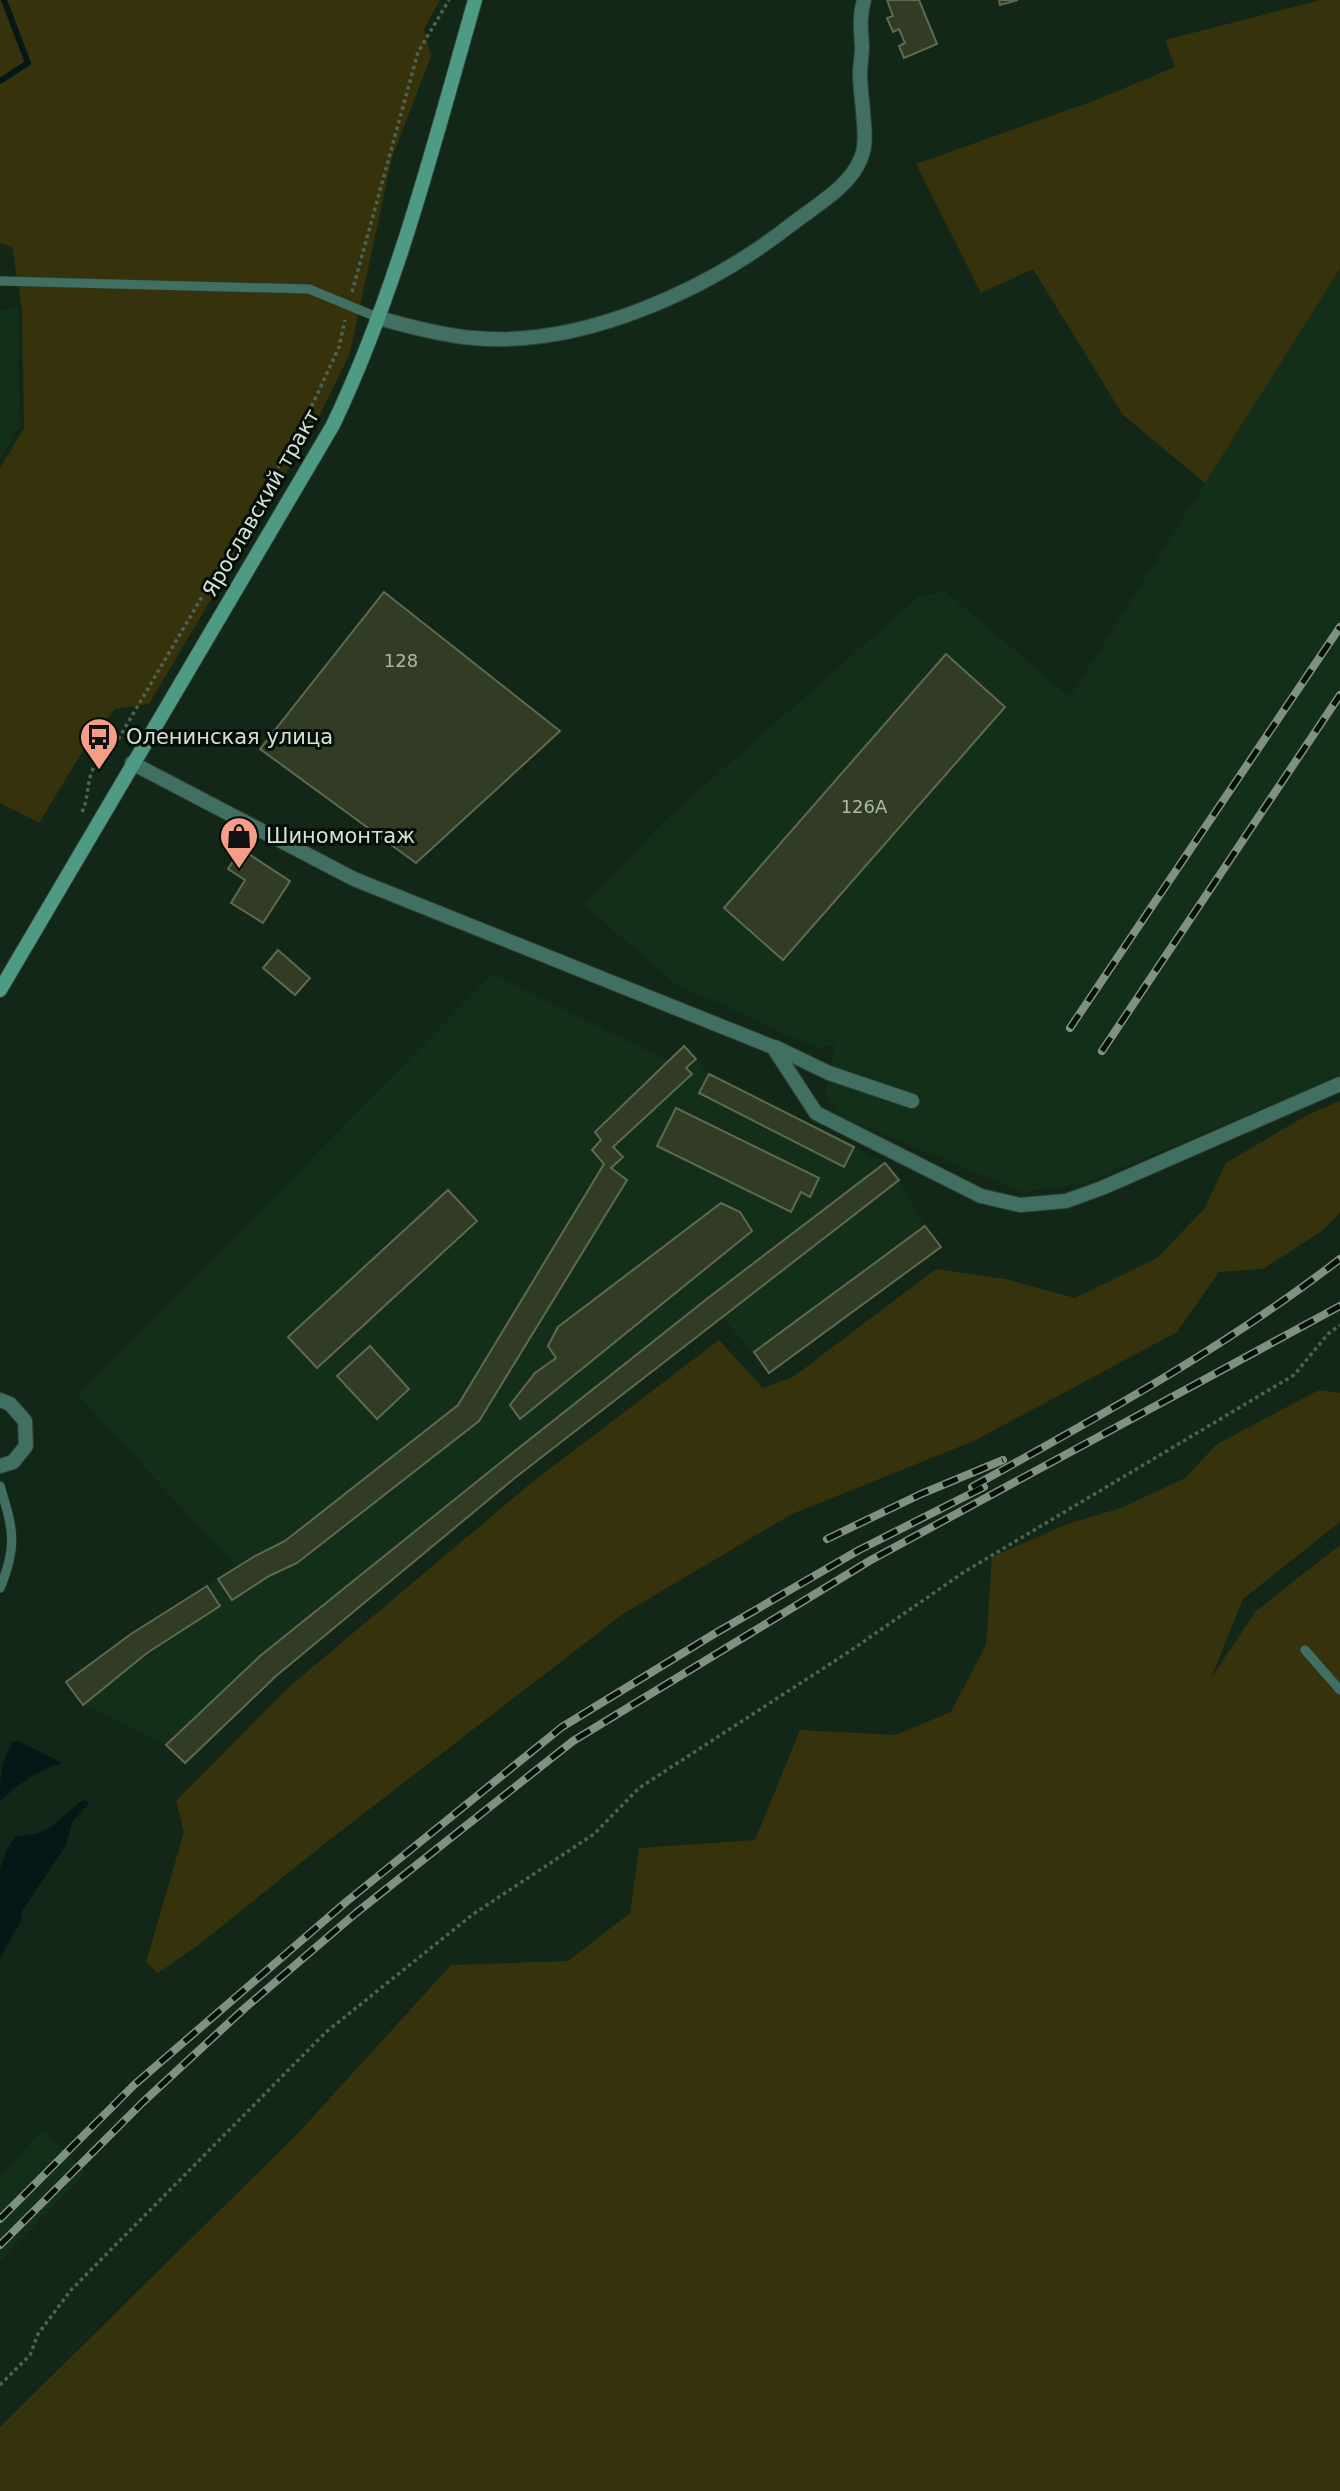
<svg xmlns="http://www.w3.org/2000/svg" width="1340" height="2491" font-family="'DejaVu Sans',sans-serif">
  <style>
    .built { fill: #132f1a }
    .green { fill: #36320b }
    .water { fill: #051717 }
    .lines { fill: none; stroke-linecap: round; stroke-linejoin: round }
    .stream { stroke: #051717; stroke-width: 6 }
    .building { fill: #323c24; stroke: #5f6950; stroke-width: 2 }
    .lane-casing { stroke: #2d4132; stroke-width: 10 }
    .street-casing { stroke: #2d4132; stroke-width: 16 }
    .secondary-casing { stroke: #2d4132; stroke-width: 16 }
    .path { stroke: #506254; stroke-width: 3.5; stroke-dasharray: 3.5 3.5; stroke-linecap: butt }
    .lane { stroke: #416f61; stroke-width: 9 }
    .street { stroke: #416f61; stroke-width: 14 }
    .secondary { stroke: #4f9a85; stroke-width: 14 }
    .rail-casing { stroke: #809184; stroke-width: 8 }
    .rail { stroke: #050e07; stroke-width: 5; stroke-dasharray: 16; stroke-linecap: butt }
    .labels { text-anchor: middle; stroke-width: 6; stroke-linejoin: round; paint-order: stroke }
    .number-label { font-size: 18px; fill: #acb8aa }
    .street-label { font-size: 21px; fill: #d4e1d6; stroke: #050e07 }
    .poi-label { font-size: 21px; fill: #d4e1d6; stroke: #050e07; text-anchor: start }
  </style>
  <rect width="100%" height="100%" fill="#122717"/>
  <g class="built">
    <polygon points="1340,269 1340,1075 1087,1183 1022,1192 839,1116 825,1093 835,1045 816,1048 677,985 584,905 664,821 918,597 945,591 1070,697"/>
    <polygon points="18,309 20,426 0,459 0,310"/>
    <polygon points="493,974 668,1061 684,1046 709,1074 885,1163 899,1180 925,1226 941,1247 769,1373 723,1317 516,1477 276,1676 185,1763 166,1745 83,1705 66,1682 131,1634 236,1567 78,1395"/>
    <polygon points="43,2129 86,2173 0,2261 0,2176"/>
  </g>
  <g class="green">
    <polygon points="0,0 440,0 424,29 431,56 392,158 350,353 318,419 149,704 115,709 87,744 39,823 0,803 0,468 24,428 22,309 12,247 0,243"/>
    <polygon points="1320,0 1340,0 1340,269 1205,483 1123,415 1033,269 981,293 916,164 1093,101 1175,67 1165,40"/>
    <polygon points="1340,1101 1340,1213 1323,1230 1263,1269 1219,1272 1177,1332 974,1441 792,1514 623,1614 328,1841 197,1946 158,1973 146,1962 184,1832 176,1801 289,1687 531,1483 719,1340 763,1388 793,1377 936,1269 1005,1279 1075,1298 1157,1258 1204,1209 1226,1163 1307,1115"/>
    <polygon points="1319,1390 1340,1393 1340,1522 1243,1599 1211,1678 1256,1611 1340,1545 1340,2491 0,2491 0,2427 300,2131 451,1965 568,1961 630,1913 639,1848 755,1840 800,1730 895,1735 951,1712 986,1645 992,1557 1067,1524 1121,1508 1185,1478 1217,1444"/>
  </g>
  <g class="water">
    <path d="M13 1741 21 1742 62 1763C35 1772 20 1782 0 1802 0 1775 0 1764 13 1741Z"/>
    <path d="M84 1800 89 1803 73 1821 65 1847 22 1911 20 1923 0 1958V1869L7 1849 16 1836C23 1835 31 1835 38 1833 56 1828 68 1809 84 1800Z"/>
  </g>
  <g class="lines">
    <polyline class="stream" points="0,81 28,63 4,0"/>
  </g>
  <g class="building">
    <polygon points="887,0 919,0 937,44 904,58 899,46 905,43 899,29 893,32 887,18 893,16"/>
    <polygon points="999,0 1018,0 1000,5"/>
    <polygon points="384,592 560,731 416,863 260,749"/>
    <polygon points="946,654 1005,707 783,960 724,908"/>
    <polygon points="241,849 290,881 263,923 231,903 245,880 228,869"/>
    <polygon points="278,950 310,978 295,995 263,968"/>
    <polygon points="684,1046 696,1059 686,1068 692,1074 613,1147 623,1157 611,1168 627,1180 479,1421 297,1563 269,1576 232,1600 218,1579 255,1556 285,1541 458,1405 604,1164 592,1150 601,1140 595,1132"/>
    <polygon points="709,1074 854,1147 844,1167 699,1093"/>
    <polygon points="676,1108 819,1178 810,1197 801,1192 791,1212 657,1146"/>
    <polygon points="885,1163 899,1180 516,1477 276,1676 185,1763 166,1745 260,1656 505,1459 708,1298"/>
    <polygon points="448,1190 477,1221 317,1368 288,1337"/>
    <polygon points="721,1203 740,1212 752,1231 520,1419 510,1405 535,1373 556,1358 548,1346 558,1327"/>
    <polygon points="925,1226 941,1247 769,1373 754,1352"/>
    <polygon points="370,1346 409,1389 377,1419 337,1376"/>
    <polygon points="207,1586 220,1606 147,1653 83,1705 66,1682 131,1634"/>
  </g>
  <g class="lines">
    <defs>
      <g id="lane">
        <polyline points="0,281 309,289 379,318"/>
        <path d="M0 1486C13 1529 18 1545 0 1588"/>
        <polyline points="1305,1650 1340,1690"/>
      </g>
      <g id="street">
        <path d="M379 318C410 327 441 335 473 338 582 348 708 290 792 224 815 206 850 187 861 158 867 144 864 126 863 111 862 99 860 86 860 74 860 65 862 56 862 47 861 30 859 17 864 0"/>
        <polyline points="132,763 354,879 773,1047 816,1113 981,1196 1020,1205 1066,1201 1102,1188 1340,1084"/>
        <polyline points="775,1047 829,1073 912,1101"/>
        <polyline points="0,1400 10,1404 25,1421 26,1446 13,1462 0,1466"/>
      </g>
      <path id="secondary" d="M0 990 333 425C397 291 434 143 475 0"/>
    </defs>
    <use href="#lane" class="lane-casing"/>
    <use href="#street" class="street-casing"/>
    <use href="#secondary" class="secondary-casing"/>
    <g class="path">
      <polyline points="352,292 418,52 449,0"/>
      <path d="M82 812C88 799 87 787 91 774 95 761 106 752 116 743L303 425 339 347 345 320"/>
      <polyline points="0,2385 30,2355 38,2334 71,2290 326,2032 472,1915 594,1834 639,1788 850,1651 964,1572 1294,1375 1328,1334 1340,1325"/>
    </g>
    <use href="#lane" class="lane"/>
    <use href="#street" class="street"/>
    <use href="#secondary" class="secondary"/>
    <defs>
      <g id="rail">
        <polyline points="1070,1028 1340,627"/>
        <polyline points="1102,1051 1340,695"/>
        <path d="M972 1487C1098 1417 1226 1347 1340 1259"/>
        <polyline points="827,1539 921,1494 1003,1460"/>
        <polyline points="0,2219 134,2085 346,1902 562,1727 714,1634 859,1550 984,1487"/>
        <polyline points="0,2245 143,2102 246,2007 356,1913 573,1741 871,1560 1340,1306"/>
      </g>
    </defs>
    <use href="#rail" class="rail-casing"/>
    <use href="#rail" class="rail"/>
  </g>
  <defs>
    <symbol id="bus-pin" viewBox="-11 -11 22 30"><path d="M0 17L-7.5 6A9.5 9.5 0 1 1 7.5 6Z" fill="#f49e8a" stroke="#050e07"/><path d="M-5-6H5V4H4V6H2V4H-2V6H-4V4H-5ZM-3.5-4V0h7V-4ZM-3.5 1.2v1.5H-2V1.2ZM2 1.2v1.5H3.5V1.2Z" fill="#111"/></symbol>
    <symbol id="shop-pin" viewBox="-11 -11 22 30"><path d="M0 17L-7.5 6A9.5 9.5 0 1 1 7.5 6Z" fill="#f49e8a" stroke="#050e07"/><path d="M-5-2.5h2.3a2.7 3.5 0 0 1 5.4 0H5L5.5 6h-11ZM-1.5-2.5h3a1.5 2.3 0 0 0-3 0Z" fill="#111"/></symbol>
  </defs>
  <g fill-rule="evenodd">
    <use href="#bus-pin" x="77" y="715" width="44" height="60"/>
    <use href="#shop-pin" x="217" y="814" width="44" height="60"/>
  </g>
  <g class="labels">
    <g class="number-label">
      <text x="401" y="667">128</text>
      <text x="864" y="813">126А</text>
    </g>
    <g class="street-label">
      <text transform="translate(261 503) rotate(-60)" y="7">Ярославский тракт</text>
    </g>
    <g class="poi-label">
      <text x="126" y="744">Оленинская улица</text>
      <text x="266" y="843">Шиномонтаж</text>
    </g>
  </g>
</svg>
